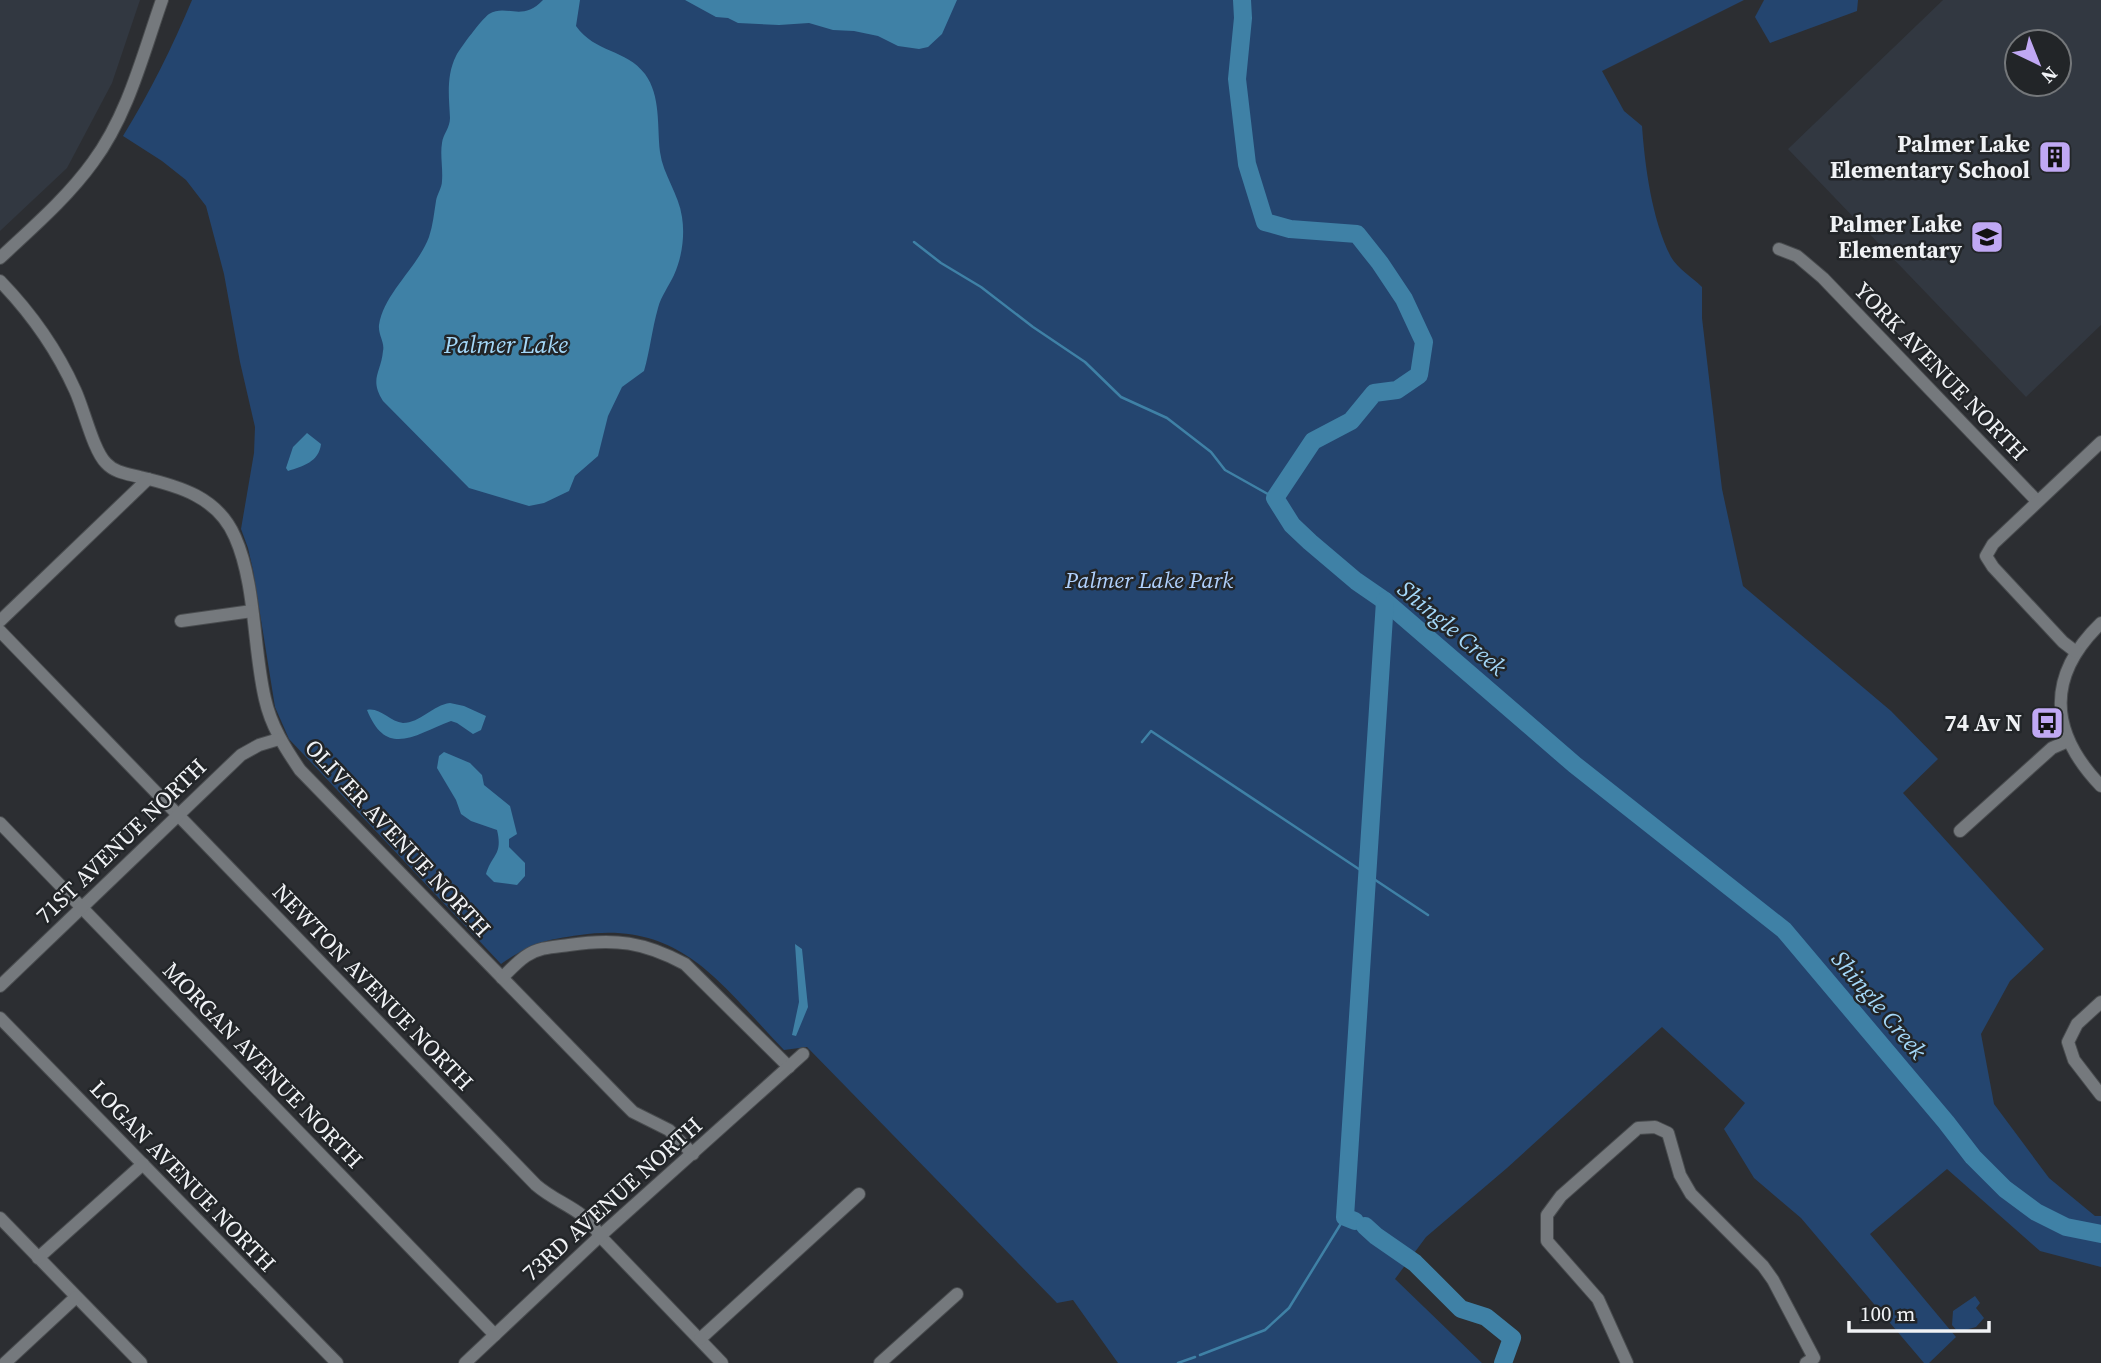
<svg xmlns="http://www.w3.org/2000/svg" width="2101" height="1363" font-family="'Source Serif 4',serif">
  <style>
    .built { fill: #323841; fill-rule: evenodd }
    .green { fill: #24456f }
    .water { fill: #3f81a6 }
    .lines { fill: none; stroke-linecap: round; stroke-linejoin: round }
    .stream { stroke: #3f81a6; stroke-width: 2.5 }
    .river { stroke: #3f81a6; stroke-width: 18 }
    .minor-casing { stroke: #494c4f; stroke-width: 14 }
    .minor { stroke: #75797d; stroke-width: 12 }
    .labels { text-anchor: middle; stroke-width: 5; stroke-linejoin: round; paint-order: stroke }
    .poi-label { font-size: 23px; font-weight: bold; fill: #f0f2f5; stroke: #222528; text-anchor: end }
    .street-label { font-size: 23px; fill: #f0f2f5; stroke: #222528 }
    .park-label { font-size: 23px; font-style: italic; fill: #b0d1fd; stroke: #222528 }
    .water-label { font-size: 24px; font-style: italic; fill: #a4d8f9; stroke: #222528 }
  </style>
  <rect width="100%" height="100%" fill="#2c2e32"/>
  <g class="built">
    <polygon points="0,0 140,0 112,83 67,168 0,231"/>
    <path d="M1943 0H2101V325L2026 397 1788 149ZM2059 42V84H2017V42Z"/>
  </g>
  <g class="green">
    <path d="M192 0H1744L1602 71 1624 111 1642 126C1645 167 1652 220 1671 257 1677 268 1693 278 1702 287V318L1722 489 1743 586 1891 711 1938 759 1903 793 2044 949 2010 981 1981 1034 1994 1104 2049 1178 2095 1216H2101V1267L2040 1251 1947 1169 1870 1234 1956 1337 1929 1363H1924L1801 1218 1754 1178 1724 1129 1745 1103 1662 1027 1507 1168 1426 1237 1395 1279 1482 1363H1118L1073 1300 1057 1303 807 1047 784 1050C721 985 682 920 580 935 543 940 532 943 501 964L289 739 275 707 253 570 248 548 241 529 254 453 255 427 240 362 224 274 206 206 186 180 162 161 123 136C150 92 172 48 192 0Z"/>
    <polygon points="1764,0 1858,0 1857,11 1770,43 1755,17"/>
    <polygon points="1975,1296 1980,1303 1976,1308 1984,1318 1976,1327 1958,1332 1952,1325 1953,1311"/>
  </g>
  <g class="water">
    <path d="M543 0H580L576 26C595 53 626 49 645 74 661 96 657 126 660 152 663 175 679 194 682 217 685 236 682 257 674 275 669 286 661 296 658 308 652 329 650 350 644 371L622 387 608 416 598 456 575 476 569 491 544 503 529 506 469 488 383 401C369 379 381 373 383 351 385 342 378 335 379 325 384 293 418 267 429 237 433 225 434 213 436 201 437 194 442 188 442 181 443 168 440 155 442 143 443 134 450 128 450 118 449 97 446 76 456 56 461 47 481 20 489 14 507 3 521 23 543 0Z"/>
    <polygon points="685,0 957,0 942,34 928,47 919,49 898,46 878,36 854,31 833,30 809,23 779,25 738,23 728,18 716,17"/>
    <path d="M307 433 321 444C319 462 303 466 288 471L286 468 293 447Z"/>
    <path d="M450 703 464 706 486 716 481 730 473 734 457 723 451 721C417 733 387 760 367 710 380 707 390 722 403 723 420 723 433 705 450 703Z"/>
    <path d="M444 752 470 763 482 775 484 785 510 806 517 834 509 839V847L525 863V876L517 885 494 882 486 874C492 854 503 855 497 830L471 821 461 814 456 800 437 768 439 756Z"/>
    <polygon points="795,944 802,949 808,1007 796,1036 792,1035 799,1002"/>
  </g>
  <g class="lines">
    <g class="stream">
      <polyline points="914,242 941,263 981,287 1033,327 1085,362 1121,397 1167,418 1211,452 1225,470 1275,498"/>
      <polyline points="1142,742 1151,731 1428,915"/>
      <polyline points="1200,1355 1265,1330 1289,1308 1345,1217"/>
      <polyline points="1178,1363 1195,1357"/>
    </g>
    <g class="river">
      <polyline points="1242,0 1243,18 1237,79 1247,164 1265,222 1290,229 1357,234 1380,263 1404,299 1424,342 1419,375 1397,390 1374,393 1351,421 1313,441 1275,498 1292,525 1310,542 1356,581 1385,601 1575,765 1784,930 1946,1122 1973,1157 2005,1189 2036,1212 2066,1227 2101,1234"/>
      <polyline points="1355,1221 1345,1217 1385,601"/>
      <polyline points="1365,1226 1376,1236 1415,1263 1461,1309 1486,1317 1512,1338 1503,1363"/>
    </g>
    <defs>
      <g id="minor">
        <polyline points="1779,249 1797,256 1823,278 2037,501"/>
        <path d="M0 258C33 227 67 198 93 162 128 115 143 54 162 0"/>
        <path d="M0 281C31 313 57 350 75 390 84 409 93 450 106 463 115 473 129 474 140 477 179 486 218 497 235 537 256 584 253 649 265 699 271 726 285 748 300 770L622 1101 633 1112 669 1130 693 1154"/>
        <polyline points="0,621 148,479"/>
        <polyline points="181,621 252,611"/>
        <path d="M2101 623C2046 676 2049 732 2101 786"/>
        <path d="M0 631 536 1185C559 1205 584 1208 600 1236L722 1363"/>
        <polyline points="2076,652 2063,642 1993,567 1986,556 1993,544 2101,442"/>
        <polyline points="0,823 495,1335"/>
        <polyline points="1960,831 2052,748 2068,741"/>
        <path d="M502 978C510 970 517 962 526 956 539 947 554 947 569 945 615 938 644 942 685 964L789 1067"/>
        <polyline points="0,986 241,755 259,745 279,739"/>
        <polyline points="2101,1002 2077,1024 2068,1042 2074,1060 2101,1095"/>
        <polyline points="0,1018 337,1363"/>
        <polyline points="0,1218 141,1363"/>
        <polyline points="38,1258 143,1164"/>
        <polyline points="700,1339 859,1194"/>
        <polyline points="5,1363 76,1297"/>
        <polyline points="465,1363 600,1236 803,1054"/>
        <polyline points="880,1363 957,1294"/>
        <polyline points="1627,1363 1598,1299 1547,1241 1547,1215 1561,1196 1638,1128 1655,1127 1668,1133 1680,1175 1691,1194 1763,1266 1773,1280 1814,1358 1806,1363"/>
      </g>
    </defs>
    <use href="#minor" class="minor-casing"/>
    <use href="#minor" class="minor"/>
  </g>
  <defs>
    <symbol id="building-square" viewBox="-11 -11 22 22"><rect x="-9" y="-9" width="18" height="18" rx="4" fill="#c0a8f3" stroke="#222528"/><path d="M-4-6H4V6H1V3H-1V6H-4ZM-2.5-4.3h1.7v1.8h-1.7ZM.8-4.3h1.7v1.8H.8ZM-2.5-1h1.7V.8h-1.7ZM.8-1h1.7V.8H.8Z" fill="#111"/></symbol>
    <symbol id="school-square" viewBox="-11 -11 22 22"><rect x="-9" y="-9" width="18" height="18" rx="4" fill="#c0a8f3" stroke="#222528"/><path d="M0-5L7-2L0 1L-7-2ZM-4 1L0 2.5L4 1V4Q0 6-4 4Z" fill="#111"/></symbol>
    <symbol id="bus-square" viewBox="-11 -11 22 22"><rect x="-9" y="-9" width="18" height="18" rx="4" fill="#c0a8f3" stroke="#222528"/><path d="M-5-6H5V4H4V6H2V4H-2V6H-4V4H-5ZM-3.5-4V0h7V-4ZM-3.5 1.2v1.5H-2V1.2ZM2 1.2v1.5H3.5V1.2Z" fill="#111"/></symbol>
  </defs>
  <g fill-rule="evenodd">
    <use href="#building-square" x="2036" y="138" width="38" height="38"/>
    <use href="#school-square" x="1968" y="218" width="38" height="38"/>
    <use href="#bus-square" x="2028" y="704" width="38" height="38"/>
  </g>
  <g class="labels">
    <g class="poi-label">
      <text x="2030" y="152">Palmer Lake<tspan x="2030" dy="26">Elementary School</tspan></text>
      <text x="1962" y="232">Palmer Lake<tspan x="1962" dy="26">Elementary</tspan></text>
      <text x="2022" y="731">74 Av N</text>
    </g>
    <g class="street-label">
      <text transform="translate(1941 371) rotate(46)" y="8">YORK AVENUE NORTH</text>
      <text transform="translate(398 838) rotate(47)" y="8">OLIVER AVENUE NORTH</text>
      <text transform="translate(121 841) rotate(-44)" y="8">71ST AVENUE NORTH</text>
      <text transform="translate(373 987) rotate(46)" y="8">NEWTON AVENUE NORTH</text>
      <text transform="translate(263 1065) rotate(46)" y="8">MORGAN AVENUE NORTH</text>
      <text transform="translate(183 1176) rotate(46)" y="8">LOGAN AVENUE NORTH</text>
      <text transform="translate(612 1199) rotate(-42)" y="8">73RD AVENUE NORTH</text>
    </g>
    <g class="park-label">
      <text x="1149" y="588">Palmer Lake Park</text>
    </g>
    <g class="water-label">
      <text x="506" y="353">Palmer Lake</text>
      <text transform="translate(1452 628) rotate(40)" y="8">Shingle Creek</text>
      <text transform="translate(1879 1005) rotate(50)" y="8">Shingle Creek</text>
    </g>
  </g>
  <g transform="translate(2038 63) rotate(137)"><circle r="33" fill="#222528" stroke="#74777a" stroke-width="2"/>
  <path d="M0-5L12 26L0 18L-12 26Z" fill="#c0a8f3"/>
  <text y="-10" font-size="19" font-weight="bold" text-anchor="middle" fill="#f0f2f5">N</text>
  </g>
  <path d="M1849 1321v10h140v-10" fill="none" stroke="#f0f2f5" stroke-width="3.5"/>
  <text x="1860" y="1321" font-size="21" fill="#f0f2f5" stroke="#222528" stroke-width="5" paint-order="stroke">100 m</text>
</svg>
